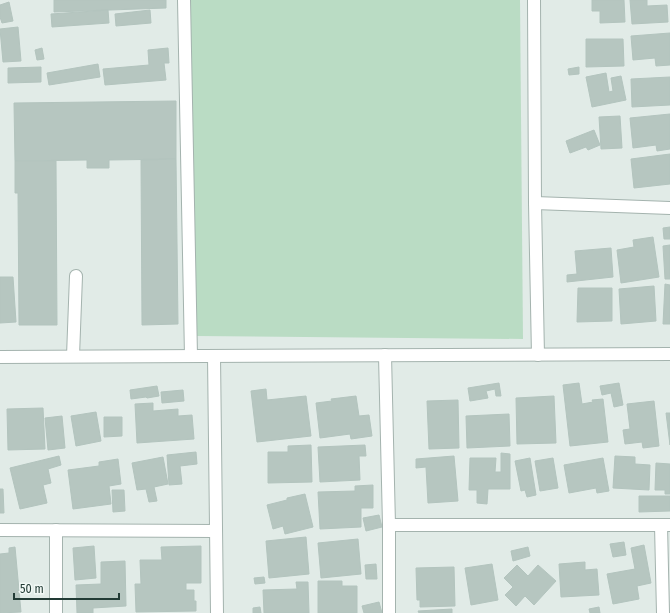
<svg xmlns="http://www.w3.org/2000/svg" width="670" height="613" font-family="'Fira Sans Condensed',sans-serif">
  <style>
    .green { fill: #badcc4 }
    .building { fill: #b6c6c0; stroke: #b3c4be }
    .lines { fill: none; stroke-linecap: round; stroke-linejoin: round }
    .street-casing { stroke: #a4b3ae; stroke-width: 14 }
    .street { stroke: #fff; stroke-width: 12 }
  </style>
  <rect width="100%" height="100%" fill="#e1ebe7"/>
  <polygon class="green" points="190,0 520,0 523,339 196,336"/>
  <g class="building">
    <polygon points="54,0 166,0 166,8 54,12"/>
    <polygon points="592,0 624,0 625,22 600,23 600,11 592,11"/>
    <polygon points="630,0 647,0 647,6 667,5 668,22 632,24"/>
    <polygon points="9,2 13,21 2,23 0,17 0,5"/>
    <polygon points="108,10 109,23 52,27 51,14"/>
    <polygon points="150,10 151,23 116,26 115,14"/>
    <polygon points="18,27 21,61 3,62 0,29"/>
    <polygon points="670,33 670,65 656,66 655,58 633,60 631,36"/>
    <polygon points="586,39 623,39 624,66 586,67"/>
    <polygon points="42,48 44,59 37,60 35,50"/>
    <polygon points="168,48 169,63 164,63 166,80 105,85 103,69 149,65 148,50"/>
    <polygon points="98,64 100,77 49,85 47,73"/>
    <polygon points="41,67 41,82 8,83 8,68"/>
    <polygon points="579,67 579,74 569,75 568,69"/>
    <polygon points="606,73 609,92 613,91 611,78 621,76 626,100 592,107 586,77"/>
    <polygon points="670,77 670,105 632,107 631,79"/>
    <polygon points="176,101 176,159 109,160 109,168 87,168 87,160 15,161 14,103"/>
    <polygon points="670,114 670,149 657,151 656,145 633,148 630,118"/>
    <polygon points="620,116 622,148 601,149 599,117"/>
    <polygon points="594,130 600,145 588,150 586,147 570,153 566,141"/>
    <polygon points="670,154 670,184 634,188 631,159"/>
    <polygon points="176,159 178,324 142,325 141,160"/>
    <polygon points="15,161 56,161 57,325 19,325 18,193 15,193"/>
    <polygon points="670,227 670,239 664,239 663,228"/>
    <polygon points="653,237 659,277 621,283 617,250 634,247 633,240"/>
    <polygon points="670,245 670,279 665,279 663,246"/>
    <polygon points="611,248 613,277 567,282 567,275 577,274 575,251"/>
    <polygon points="0,277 13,277 16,322 0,323"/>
    <polygon points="665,284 670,285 670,324 663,324"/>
    <polygon points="654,286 656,321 621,324 619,289"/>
    <polygon points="578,288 612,288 612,321 577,322"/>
    <polygon points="499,383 501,396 496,396 495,389 486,391 488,398 470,401 468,388"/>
    <polygon points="579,383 582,404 593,402 592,400 603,399 608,442 570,446 563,385"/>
    <polygon points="619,383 623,405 614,407 611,393 602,395 600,386"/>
    <polygon points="157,386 159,396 147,398 146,397 131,399 130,390"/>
    <polygon points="266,389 267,400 306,396 311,436 257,442 251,391"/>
    <polygon points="183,390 184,401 162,403 161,392"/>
    <polygon points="356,396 359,416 369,415 372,436 351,439 350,434 320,438 316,403 332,401 331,399"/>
    <polygon points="554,396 556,443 517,444 516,398"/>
    <polygon points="458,400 459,448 429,449 427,401"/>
    <polygon points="654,401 659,446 643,448 642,442 625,444 623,430 630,429 627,404"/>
    <polygon points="153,403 153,411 178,409 178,416 192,415 194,439 137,443 135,404"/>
    <polygon points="43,408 45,449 8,450 7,409"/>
    <polygon points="96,412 101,441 76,446 71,416"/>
    <polygon points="666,413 670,413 670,445"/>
    <polygon points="509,414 510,446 467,448 466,416"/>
    <polygon points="62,416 65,448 48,450 45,418"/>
    <polygon points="104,417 122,417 122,436 104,437"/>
    <polygon points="311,445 312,482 268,483 268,452 288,452 288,446"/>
    <polygon points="365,445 366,456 359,456 360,480 320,482 318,447"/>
    <polygon points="196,452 197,464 180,466 182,484 169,485 167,455"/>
    <polygon points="501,453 510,454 510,489 488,489 487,504 477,503 477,490 469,490 470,458 496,458 495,472 501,472"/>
    <polygon points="59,456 61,465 48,469 51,483 43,485 47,503 20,509 10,468"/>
    <polygon points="454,456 458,501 428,503 426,467 416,468 416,459"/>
    <polygon points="615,456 635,457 635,464 650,465 649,490 613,488"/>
    <polygon points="163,457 168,484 154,487 157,501 149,502 146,489 137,490 132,463"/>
    <polygon points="530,458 536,495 527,497 525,490 521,491 515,461"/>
    <polygon points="553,458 558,488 540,491 535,461"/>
    <polygon points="603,458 609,491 597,493 596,488 569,493 564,465"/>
    <polygon points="118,459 121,484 109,486 111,504 73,509 68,470 99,466 99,462"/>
    <polygon points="656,463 670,464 670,494 665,494 665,490 655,490"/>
    <polygon points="373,485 373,508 361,508 361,527 320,529 318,492 355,491 355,486"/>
    <polygon points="0,489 3,489 4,513 0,513"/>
    <polygon points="112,490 124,490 125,511 113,512"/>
    <polygon points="305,494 313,527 285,534 283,526 273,529 267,505 287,500 287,498"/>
    <polygon points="639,496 670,496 670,511 639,512"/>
    <polygon points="379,515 382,527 366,531 363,518"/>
    <polygon points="306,537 309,574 269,578 266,541"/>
    <polygon points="358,539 361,574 321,578 318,543"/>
    <polygon points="624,542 626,555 613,557 610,544"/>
    <polygon points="644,545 651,583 637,586 639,599 613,604 607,574 635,569 631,548"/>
    <polygon points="94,546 96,578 75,580 73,548"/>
    <polygon points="201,546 201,583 186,583 186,590 194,590 194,601 196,601 196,611 136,612 135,584 141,584 140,560 162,560 161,547"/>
    <polygon points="15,547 21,612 0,613 0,554 9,553 9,548"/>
    <polygon points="528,547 530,556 513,561 511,551"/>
    <polygon points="125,561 126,606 93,608 93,613 77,613 76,585 101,584 101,562"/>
    <polygon points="585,562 585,570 597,569 599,595 561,597 559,564"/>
    <polygon points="376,564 377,579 366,579 365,565"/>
    <polygon points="492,564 498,600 471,605 465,568"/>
    <polygon points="517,565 528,576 538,565 556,581 534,605 525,596 516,606 505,595 513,587 504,578"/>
    <polygon points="454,567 455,606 420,607 420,600 417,600 416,568"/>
    <polygon points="264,577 265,583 255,584 254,578"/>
    <polygon points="318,581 342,581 342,586 357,586 357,613 318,613"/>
    <polygon points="296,582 308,582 309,613 264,613 263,590 297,589"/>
    <polygon points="379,602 382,613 364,613 362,606"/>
    <polygon points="260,607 261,613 253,613 253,608"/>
    <polygon points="599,607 600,613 590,613 589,609"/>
    <polygon points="452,609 452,613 419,613 418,611"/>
  </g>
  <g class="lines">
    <defs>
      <g id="street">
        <polyline points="184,0 191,356"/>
        <polyline points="534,0 535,203 538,355"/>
        <polyline points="535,203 670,208"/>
        <polyline points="385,355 389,525 389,613"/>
        <polyline points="73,356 76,276"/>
        <polyline points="214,356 217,613"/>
        <polyline points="0,357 670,354"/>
        <polyline points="389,525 670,525"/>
        <polyline points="661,525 663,613"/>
        <polyline points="0,530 216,531"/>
        <polyline points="56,613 56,530"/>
      </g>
    </defs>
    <use href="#street" class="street-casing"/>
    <use href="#street" class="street"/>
  </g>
  <path d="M14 593v6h105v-6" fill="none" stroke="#223b35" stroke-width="2"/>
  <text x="20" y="593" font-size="12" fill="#223b35" stroke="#f1f8f5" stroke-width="3" paint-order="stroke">50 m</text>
</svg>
